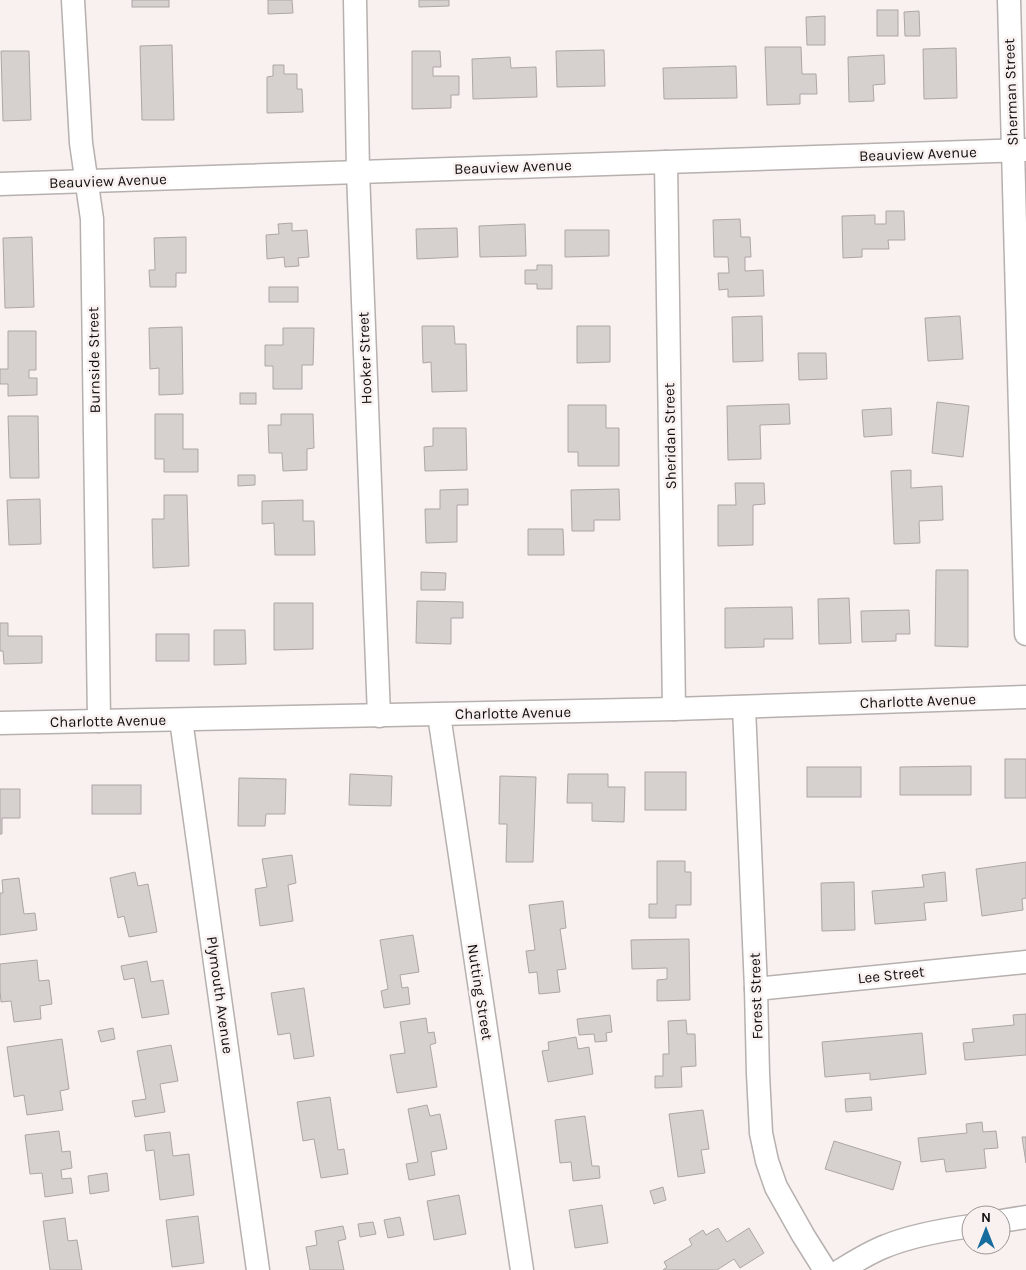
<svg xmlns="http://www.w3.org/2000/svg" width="1026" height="1270" font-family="Karla,sans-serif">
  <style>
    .building { fill: #d6d0ce; stroke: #aca6a5 }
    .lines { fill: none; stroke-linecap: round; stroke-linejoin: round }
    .minor-casing { stroke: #b6b0ae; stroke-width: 25 }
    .minor { stroke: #fff; stroke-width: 22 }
    .labels { text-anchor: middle; stroke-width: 5; stroke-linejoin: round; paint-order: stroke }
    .street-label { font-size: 15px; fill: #120f0f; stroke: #f8f1f0 }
  </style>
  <rect width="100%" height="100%" fill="#f8f1f0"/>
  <g class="building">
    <rect x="132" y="0" width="37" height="7"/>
    <polygon points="268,0 292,0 293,13 268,14"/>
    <polygon points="419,0 449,0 449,6 419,7"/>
    <rect x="877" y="10" width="21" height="26"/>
    <polygon points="919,11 920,36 905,36 904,12"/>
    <polygon points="825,16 825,45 807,45 806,17"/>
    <polygon points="172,45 174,120 142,120 140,46"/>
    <polygon points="765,47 801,47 802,74 816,74 817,94 800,94 800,104 767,105"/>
    <polygon points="956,48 957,98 924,99 923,49"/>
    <polygon points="604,50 605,86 557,87 556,51"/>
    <polygon points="1,51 29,51 31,120 3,121"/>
    <polygon points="412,51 440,51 441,67 433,67 433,76 459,76 459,95 451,95 451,108 412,109"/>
    <polygon points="884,55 885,84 873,85 874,101 849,102 848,57"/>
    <polygon points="510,57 511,68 536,67 537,97 473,99 472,59"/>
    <polygon points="273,65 284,65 284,74 297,74 297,89 302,89 303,112 267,113 267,77 273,76"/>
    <polygon points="736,66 737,98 664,99 663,68"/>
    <polygon points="886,211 904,211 905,240 888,240 889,249 862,249 862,257 843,258 842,216 875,215 875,224 886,224"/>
    <polygon points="740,219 741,237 750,237 751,257 745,257 745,271 763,270 764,296 728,297 728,289 719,290 718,273 729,273 728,257 714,257 713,220"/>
    <polygon points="292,223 292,231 307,230 309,257 298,258 299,266 285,267 284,257 267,259 266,235 279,234 278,224"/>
    <polygon points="525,224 526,256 480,257 479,226"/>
    <polygon points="457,228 458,257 417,259 416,229"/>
    <polygon points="565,230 609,230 609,256 565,257"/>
    <polygon points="32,237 34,307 5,308 3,238"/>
    <polygon points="186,237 186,273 176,273 176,287 150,287 149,270 155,270 154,238"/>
    <polygon points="537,265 552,265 552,289 537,289 537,284 525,284 525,270 537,270"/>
    <rect x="269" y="287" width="29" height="15"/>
    <polygon points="762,316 763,361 733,362 732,317"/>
    <polygon points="960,316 963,359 928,361 925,318"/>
    <polygon points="422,326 454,326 455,344 466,344 467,391 432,392 431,362 423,363"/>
    <polygon points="577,326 610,326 610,362 577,363"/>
    <polygon points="182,327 183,394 159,395 159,368 150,369 149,328"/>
    <polygon points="283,328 314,328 313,365 302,365 302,389 273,389 273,366 265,366 265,345 283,345"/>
    <polygon points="8,331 36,331 36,370 29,370 29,378 37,378 37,395 8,396 8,384 0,384 0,369 8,369"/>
    <polygon points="798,353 826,353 827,379 799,380"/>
    <rect x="240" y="393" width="16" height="11"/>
    <polygon points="937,402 969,406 963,457 932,453"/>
    <polygon points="789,404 790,424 760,425 761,459 728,460 727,406"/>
    <polygon points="568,405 606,405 606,428 619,428 619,466 578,466 578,452 568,452"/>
    <polygon points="891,408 892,435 864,437 862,410"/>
    <polygon points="155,414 183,414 183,449 198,449 198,472 164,472 164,459 155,459"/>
    <polygon points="281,414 313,414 314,448 307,449 307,470 283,471 282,453 269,453 268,425 281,425"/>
    <polygon points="8,416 38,416 39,478 10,478"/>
    <polygon points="433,428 466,428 467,470 425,471 424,447 433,446"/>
    <polygon points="911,470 911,488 942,486 943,520 919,521 920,543 894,544 891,471"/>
    <polygon points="238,475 255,475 255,485 238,486"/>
    <polygon points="735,483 764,483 765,504 753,505 753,545 718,546 718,505 736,505"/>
    <polygon points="468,489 468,505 457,505 457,542 426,543 425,509 440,509 440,490"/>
    <polygon points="619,489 620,520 594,520 594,531 572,531 571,490"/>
    <polygon points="164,495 187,495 189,566 153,568 152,519 164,519"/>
    <polygon points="40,499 41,544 9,545 7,500"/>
    <polygon points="303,500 303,521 314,521 315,555 275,555 274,523 262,524 262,501"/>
    <polygon points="528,529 563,529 564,555 528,555"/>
    <polygon points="936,570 968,570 968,647 935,646"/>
    <polygon points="421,572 446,573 445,590 421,590"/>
    <polygon points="849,598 851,643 819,644 818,599"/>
    <polygon points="417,601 463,602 463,618 451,618 451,644 416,643"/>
    <polygon points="274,603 313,603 313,649 274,650"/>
    <polygon points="792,607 793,639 764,639 764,647 725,648 725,608"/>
    <polygon points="909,610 910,634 896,634 896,641 862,642 861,611"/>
    <polygon points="0,623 8,623 8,636 42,636 42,663 4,664 3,651 0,651"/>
    <polygon points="214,630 245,630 246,664 214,665"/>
    <rect x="156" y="634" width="33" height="27"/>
    <rect x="1005" y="759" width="21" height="39"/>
    <polygon points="971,766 971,795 900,795 900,767"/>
    <rect x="807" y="767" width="54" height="30"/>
    <rect x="645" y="772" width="41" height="38"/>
    <polygon points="350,774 392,776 391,806 349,805"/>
    <polygon points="568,774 608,774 608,787 625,787 624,822 592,821 592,803 567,803"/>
    <polygon points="500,776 536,777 533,862 506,862 507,824 499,824"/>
    <polygon points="239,778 286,779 285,814 266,814 265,826 238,826"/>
    <rect x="92" y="785" width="49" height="29"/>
    <polygon points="0,789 20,789 20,818 2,818 2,834 0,834"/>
    <polygon points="292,855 296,883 288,885 293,921 260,926 255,889 267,887 262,859"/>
    <polygon points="657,861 685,861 685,872 691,872 691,905 676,905 676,918 649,918 649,904 657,904"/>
    <polygon points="1026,862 1026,898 1022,899 1023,910 982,916 976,869"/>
    <polygon points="135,872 138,886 148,884 157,932 129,937 124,916 118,918 110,878"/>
    <polygon points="945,872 947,901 924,903 926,920 875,924 872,891 924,887 922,875"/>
    <polygon points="19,878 24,914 35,913 37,930 0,935 0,893 3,893 2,880"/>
    <polygon points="854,882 855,930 822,931 821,883"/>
    <polygon points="563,901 566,928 560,929 566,969 557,970 560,992 539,994 537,972 529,973 526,951 535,950 529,905"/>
    <polygon points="413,935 419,972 400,975 402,988 408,987 410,1004 384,1008 381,991 388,989 380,940"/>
    <polygon points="689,939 690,1000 657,1001 657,980 667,979 667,968 632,969 631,940"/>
    <polygon points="37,960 39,981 49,980 52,1004 40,1006 41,1019 14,1022 11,1001 1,1002 0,990 0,964"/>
    <polygon points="147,961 151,982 163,980 169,1014 142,1018 134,978 124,980 121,966"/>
    <polygon points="304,988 314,1056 294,1059 290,1033 278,1035 271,993"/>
    <polygon points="1026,1014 1026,1055 965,1060 963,1043 974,1042 972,1029 1014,1025 1013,1015"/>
    <polygon points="610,1015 612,1032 606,1033 607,1041 595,1042 594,1034 579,1035 577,1019"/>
    <polygon points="426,1018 428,1033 434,1032 436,1043 430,1045 437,1087 397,1093 390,1055 405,1053 400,1022"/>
    <polygon points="686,1020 687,1034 695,1034 696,1066 681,1067 682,1087 655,1088 655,1076 663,1076 663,1054 669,1054 668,1021"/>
    <polygon points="113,1028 115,1039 101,1042 98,1031"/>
    <polygon points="922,1033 926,1074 870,1080 870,1073 825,1077 822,1042"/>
    <polygon points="576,1037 578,1049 589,1047 593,1074 548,1082 542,1051 549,1050 548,1042"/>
    <polygon points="62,1039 69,1089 60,1091 63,1110 27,1115 24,1095 14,1097 7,1047"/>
    <polygon points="171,1045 178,1081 160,1084 165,1112 135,1117 132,1101 146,1099 137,1051"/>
    <polygon points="330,1097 338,1150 344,1149 348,1174 321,1178 314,1139 303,1141 297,1102"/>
    <polygon points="871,1097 872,1110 846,1112 845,1099"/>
    <polygon points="427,1105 430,1116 440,1114 447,1149 431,1152 435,1175 409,1180 406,1164 418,1162 408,1109"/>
    <polygon points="703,1110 709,1149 701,1150 705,1173 678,1177 669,1114"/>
    <polygon points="585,1116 592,1166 599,1166 600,1178 573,1181 571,1162 560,1163 555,1120"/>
    <polygon points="982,1122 983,1132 996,1131 998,1148 984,1149 986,1168 946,1172 944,1159 921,1162 918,1138 967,1133 966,1124"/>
    <polygon points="59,1131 62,1152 70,1151 72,1168 61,1170 62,1179 71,1178 73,1193 45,1197 42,1173 30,1174 25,1135"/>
    <polygon points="170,1132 173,1156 189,1154 194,1195 160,1200 154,1150 146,1151 144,1135"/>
    <polygon points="1022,1137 1026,1137 1026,1163"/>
    <polygon points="834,1141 901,1162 893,1190 825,1169"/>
    <polygon points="107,1173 109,1191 90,1194 88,1176"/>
    <polygon points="663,1187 666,1200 654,1204 650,1191"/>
    <polygon points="459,1195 466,1234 434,1240 427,1201"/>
    <polygon points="602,1205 608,1243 575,1248 569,1210"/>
    <polygon points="198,1216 204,1263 172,1267 166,1220"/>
    <polygon points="400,1217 404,1235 388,1238 384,1220"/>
    <polygon points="65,1218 68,1241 77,1240 82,1270 50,1270 43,1221"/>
    <polygon points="373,1222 376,1234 360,1237 358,1224"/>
    <polygon points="343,1226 346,1239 338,1241 344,1270 310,1270 306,1247 317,1245 315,1231"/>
    <polygon points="718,1228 727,1242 749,1228 764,1253 740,1268 734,1259 717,1270 663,1270 667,1267 664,1262 692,1245 689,1239 703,1230 706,1235"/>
  </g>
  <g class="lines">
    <defs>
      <g id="minor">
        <polyline points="73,0 81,143 92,219 99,721"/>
        <polyline points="355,0 358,172 379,716"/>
        <polyline points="1009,0 1026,634"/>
        <polyline points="666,162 674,709"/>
        <polyline points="0,184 1026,150"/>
        <polyline points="744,707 756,989 758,1074 761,1133 767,1161 776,1187 803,1235 825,1270"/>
        <polyline points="439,715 522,1270"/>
        <polyline points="181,720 258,1270"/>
        <polyline points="0,723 674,709 1026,697"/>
        <polyline points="756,989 1026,962"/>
        <polyline points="1001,1221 1026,1217"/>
        <path d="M841 1270C856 1261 870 1252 886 1246 913 1235 943 1230 971 1226"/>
      </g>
    </defs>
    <use href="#minor" class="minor-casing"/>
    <use href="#minor" class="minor"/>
  </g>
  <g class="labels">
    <g class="street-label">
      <text transform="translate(1011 92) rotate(-92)" y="5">Sherman Street</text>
      <text transform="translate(918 154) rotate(-2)" y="5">Beauview Avenue</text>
      <text transform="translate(513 167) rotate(-2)" y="5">Beauview Avenue</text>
      <text transform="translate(108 181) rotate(-2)" y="5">Beauview Avenue</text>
      <text transform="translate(365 358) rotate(-92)" y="5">Hooker Street</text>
      <text transform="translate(94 360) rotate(-91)" y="5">Burnside Street</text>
      <text transform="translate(670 436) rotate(-91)" y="5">Sheridan Street</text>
      <text transform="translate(918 701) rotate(-2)" y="5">Charlotte Avenue</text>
      <text transform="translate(513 713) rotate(-1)" y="5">Charlotte Avenue</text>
      <text transform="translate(108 721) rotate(-1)" y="5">Charlotte Avenue</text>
      <text transform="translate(891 975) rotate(-6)" y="5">Lee Street</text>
      <text transform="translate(480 992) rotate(81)" y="5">Nutting Street</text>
      <text transform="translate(220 995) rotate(82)" y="5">Plymouth Avenue</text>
      <text transform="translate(756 996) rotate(-92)" y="5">Forest Street</text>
    </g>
  </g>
  <g transform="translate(986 1230)"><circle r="24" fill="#f8f1f0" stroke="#9c9796"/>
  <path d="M0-4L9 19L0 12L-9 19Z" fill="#166c9c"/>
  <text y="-8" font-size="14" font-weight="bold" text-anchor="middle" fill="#120f0f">N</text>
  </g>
</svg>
